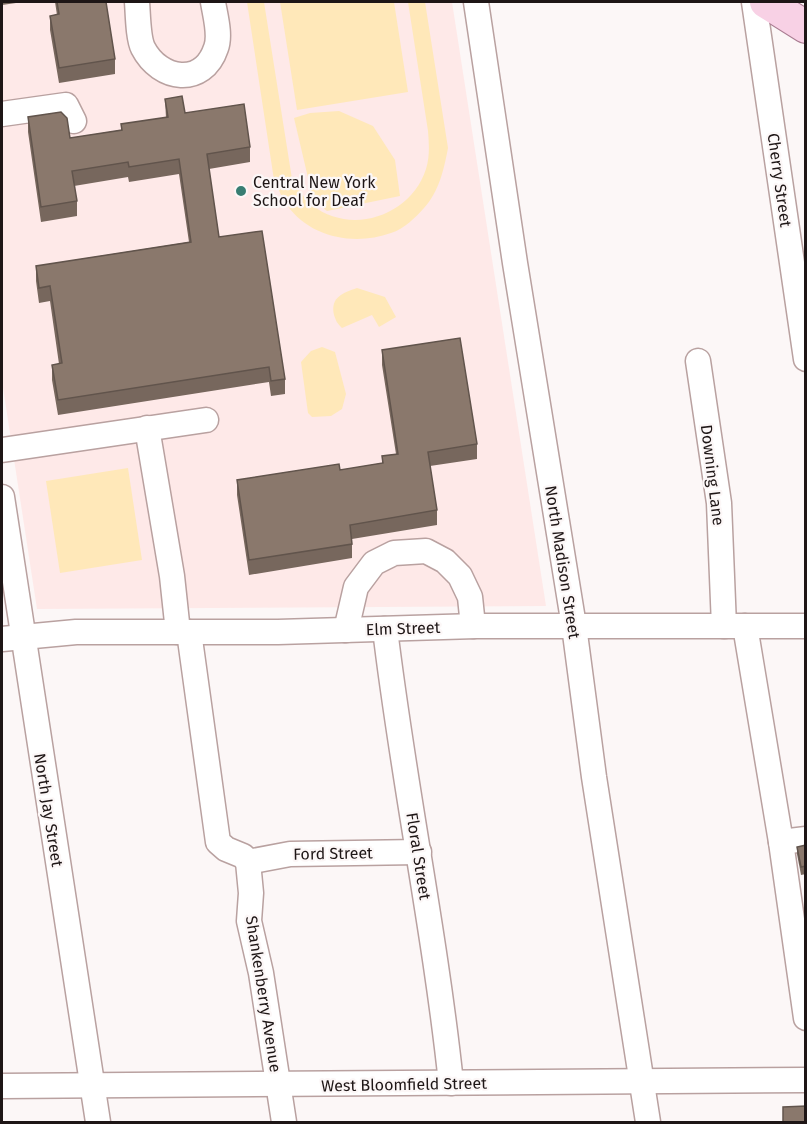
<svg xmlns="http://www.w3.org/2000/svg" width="807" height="1124" font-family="'Fira Sans',sans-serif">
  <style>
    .built { fill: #fee9e8 }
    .park { fill: #ffe8b9 }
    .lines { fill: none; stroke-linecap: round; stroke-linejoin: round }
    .minor-casing { stroke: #b9a1a0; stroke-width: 27 }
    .major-casing { stroke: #a97c91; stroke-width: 34 }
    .minor { stroke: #fff; stroke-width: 24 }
    .major { stroke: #f8d1e5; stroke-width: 32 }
    .wall { fill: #77675d }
    .building { fill: #8a786c; stroke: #61544c; stroke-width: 1.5 }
    .poi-dot { fill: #387d72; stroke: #fcf7f7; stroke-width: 2 }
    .labels { text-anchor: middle; stroke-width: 4.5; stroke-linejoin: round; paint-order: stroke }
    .street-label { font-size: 16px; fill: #1e1616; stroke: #fcf7f7 }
    .poi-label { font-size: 16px; fill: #1e1616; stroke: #fcf7f7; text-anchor: start }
  </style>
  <rect width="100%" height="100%" fill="#fcf7f7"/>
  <polygon class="built" points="2,2 452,2 546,606 37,609 2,381"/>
  <g class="park">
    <path d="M247 2H264L292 179C298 188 303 198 312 205 351 236 411 216 426 169 430 156 429 144 428 131L408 2H425L448 148C444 169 439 192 424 208 416 217 404 229 391 233 355 246 310 238 287 205 282 198 278 188 274 180Z"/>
    <polygon points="280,2 394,2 408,92 297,110"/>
    <polygon points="339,111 373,126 395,160 400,196 327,211 313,199 294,118 310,113"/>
    <path d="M357 288 385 297 396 317 379 327 372 315 342 328C337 323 336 321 334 315 330 297 343 293 357 288Z"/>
    <polygon points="322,347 335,352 346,394 342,409 331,416 312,417 308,413 301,362 311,351"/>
    <polygon points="128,468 142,560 60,573 46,481"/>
  </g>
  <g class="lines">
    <defs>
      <g id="minor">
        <path d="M137 2C138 14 138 38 143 48 160 81 203 87 216 48 221 35 215 15 213 2"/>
        <polyline points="476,2 515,263 574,626 594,777 648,1122"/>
        <polyline points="754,2 806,359"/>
        <polyline points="2,114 66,105 74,121"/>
        <polyline points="698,361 719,503 724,626"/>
        <polyline points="147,428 172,576 178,632"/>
        <polyline points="2,450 206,420"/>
        <polyline points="2,497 98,1122"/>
        <polyline points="745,626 781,842 806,1018"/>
        <path d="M385 629C403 781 435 931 451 1083"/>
        <polyline points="346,630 356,587 374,563 394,553 426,551 445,561 460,576 470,597 473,626"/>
        <polyline points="189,632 218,842 226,849 243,856 248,862 251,893 249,921 261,973 284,1122"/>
        <polyline points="2,639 76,632 278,632 476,626 806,626"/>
        <polyline points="781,842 806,839"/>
        <polyline points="248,862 290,854 419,852"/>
        <polyline points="2,1086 806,1080"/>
      </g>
      <polyline id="major" points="766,2 806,27"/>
    </defs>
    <use href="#minor" class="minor-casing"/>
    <use href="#major" class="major-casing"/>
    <use href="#minor" class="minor"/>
    <use href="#major" class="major"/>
  </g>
  <g class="wall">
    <polygon points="2,2 23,2 2,5"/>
    <polygon points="55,2 106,2 115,59 115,74 59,83 50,30 50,16 57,15"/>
    <polygon points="165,99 185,113 250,147 250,162 209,169 219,237 285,379 285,394 271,396 269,382 58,415 52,380 52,365 59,364 50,301 39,303 36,281 36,266 189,242 179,174 129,182 128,177 74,186 77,201 77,216 41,222 28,132 28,117 70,138 121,130 121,124 166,118"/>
    <polygon points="382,350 477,444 477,459 430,466 437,510 437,525 352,539 352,558 249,575 237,495 237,480 340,470 382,463 382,456 396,454 382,365"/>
    <polygon points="806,845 806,874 801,875 797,854 797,847"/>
  </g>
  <g class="building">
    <polygon points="57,2 106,2 115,59 59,68 50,16 59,14"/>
    <polygon points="182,96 185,113 244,104 250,147 207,154 219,237 262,231 285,379 271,381 269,367 58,400 52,365 62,363 50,286 39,288 36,266 191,242 179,159 129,167 128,162 72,171 77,201 41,207 28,117 61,112 67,118 70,138 122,130 121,124 168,117 165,99"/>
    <polygon points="460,338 477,444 428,452 437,510 350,525 352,544 249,560 237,480 339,464 340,470 383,463 382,456 398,454 382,350"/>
    <polygon points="806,845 806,866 801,867 797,847"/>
    <polygon points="806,1106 806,1122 783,1122 783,1107"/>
  </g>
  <circle class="poi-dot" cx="241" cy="191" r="6"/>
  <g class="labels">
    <g class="street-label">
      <text transform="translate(780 180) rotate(82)" y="6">Cherry Street</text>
      <text transform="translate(713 475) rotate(83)" y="6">Downing Lane</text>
      <text transform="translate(563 562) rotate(81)" y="6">North Madison Street</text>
      <text transform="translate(403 628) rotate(-2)" y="6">Elm Street</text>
      <text transform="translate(49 810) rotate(81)" y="6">North Jay Street</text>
      <text transform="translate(333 853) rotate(-1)" y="6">Ford Street</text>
      <text transform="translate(419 856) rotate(81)" y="6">Floral Street</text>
      <text transform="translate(264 994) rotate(81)" y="6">Shankenberry Avenue</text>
      <text transform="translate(404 1084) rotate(-1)" y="6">West Bloomfield Street</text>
    </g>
    <g class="poi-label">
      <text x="253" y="188">Central New York<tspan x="253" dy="18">School for Deaf</tspan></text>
    </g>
  </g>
  <rect width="807" height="1124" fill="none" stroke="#1e1616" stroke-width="6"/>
</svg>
